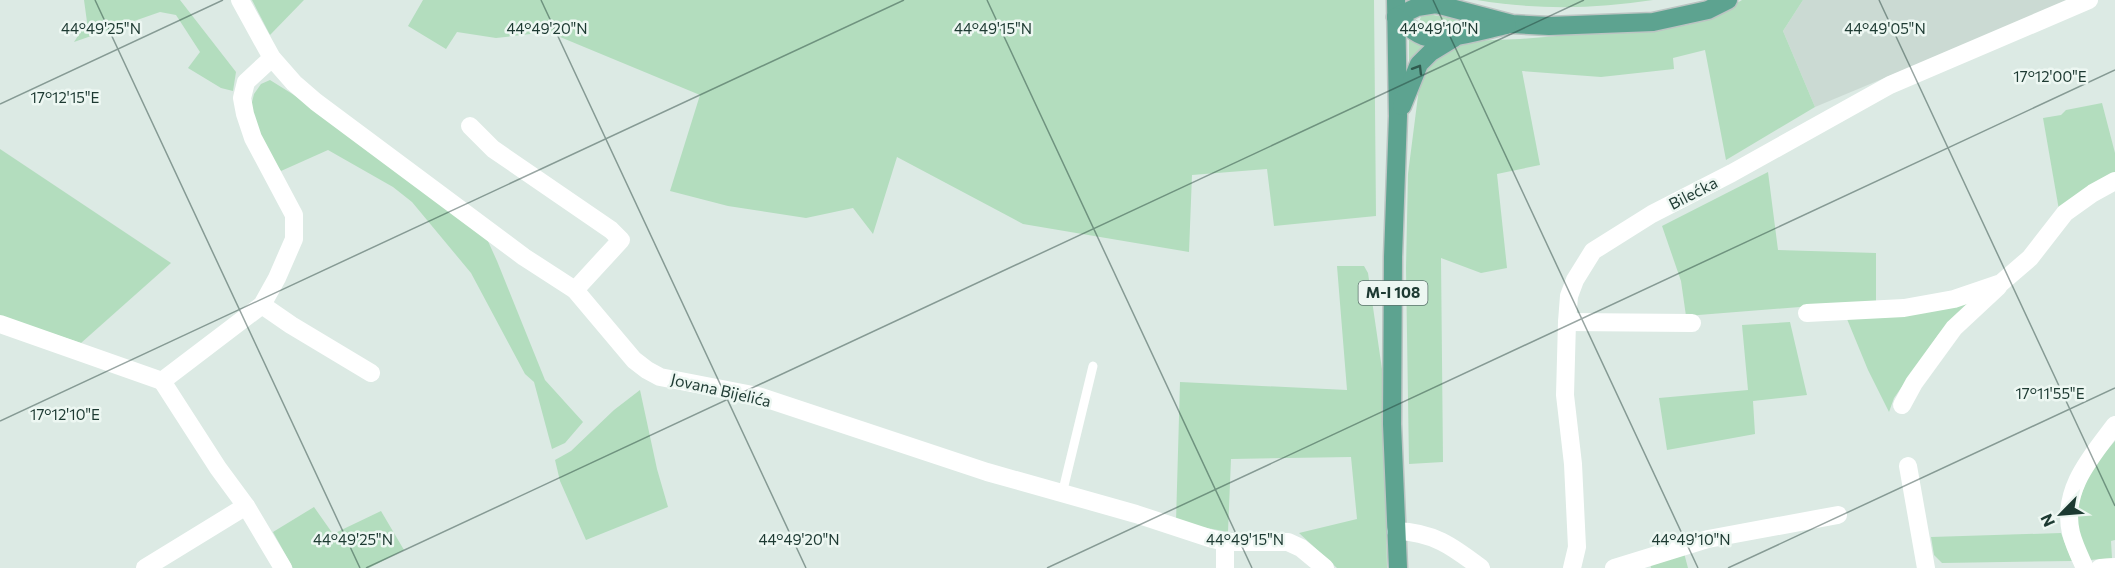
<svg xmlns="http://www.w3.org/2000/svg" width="2115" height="568" font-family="Commissioner,sans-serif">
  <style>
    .built { fill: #cbdad3 }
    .green { fill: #b3ddbe }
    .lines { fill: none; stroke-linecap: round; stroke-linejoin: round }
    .primary-casing { stroke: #bbc4c2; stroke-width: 21 }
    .lane { stroke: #fff; stroke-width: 9 }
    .street { stroke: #fff; stroke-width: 18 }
    .primary { stroke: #5da390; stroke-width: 18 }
    .oneway { stroke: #305a4e }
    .ticks { fill: none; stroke: #1d3a32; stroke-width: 1.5; stroke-opacity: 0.45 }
    .labels { text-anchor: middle; stroke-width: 5; stroke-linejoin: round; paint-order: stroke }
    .shield { fill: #edf7f2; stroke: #5b736c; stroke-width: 1.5 }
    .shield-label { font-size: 15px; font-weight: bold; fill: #1d3a32 }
    .street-label { font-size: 16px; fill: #1d3a32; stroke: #edf7f2 }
    .ticks-label { font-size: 15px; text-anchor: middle; fill: #1d3a32; stroke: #edf7f2; stroke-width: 5; stroke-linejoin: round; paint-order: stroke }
  </style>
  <rect width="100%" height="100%" fill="#dceae4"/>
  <polygon class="built" points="1803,0 2071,0 1815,107 1783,31"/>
  <g class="green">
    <polygon points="84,0 180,0 236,72 233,91 221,88 188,68 200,52 176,15 160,12 74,42 87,22"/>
    <polygon points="252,0 304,0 270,35"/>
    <polygon points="423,0 1374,0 1376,216 1274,226 1267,169 1192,175 1189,252 1023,224 897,157 873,234 853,208 806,218 728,206 670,191 700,95 548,32 496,38 457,32 446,49 408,26"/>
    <path d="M1477 0H1653C1595 9 1535 10 1477 0Z"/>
    <polygon points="1742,0 1803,0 1783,31 1815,107 1726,160 1705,50 1673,58 1674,69 1601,77 1522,71 1540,165 1497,174 1507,268 1481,273 1441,258 1443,462 1409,464 1406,268 1408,174 1419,88 1428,65 1449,47 1468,41 1520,39 1688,25 1722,12"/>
    <path d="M1428 14 1460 20 1467 25C1452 29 1432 31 1420 20L1421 15Z"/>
    <polygon points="1409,39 1427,41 1409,62"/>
    <polygon points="270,80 294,95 404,175 487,239 497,261 545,380 583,422 565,443 552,449 534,382 525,374 471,273 412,202 393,187 328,150 281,171 264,148 251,106 254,94 261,84"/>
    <polygon points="2102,103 2115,153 2115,173 2059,210 2043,118 2061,115 2066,110"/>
    <polygon points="0,149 171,263 81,343 0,316"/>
    <polygon points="1768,172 1778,250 1876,253 1876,301 1686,316 1681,281 1662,226"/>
    <polygon points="1337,266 1364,266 1368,273 1383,376 1387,568 1337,568 1299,533 1357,519 1351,457 1231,459 1228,532 1176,522 1180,382 1347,390"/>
    <polygon points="1973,300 1938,335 1894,398 1889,412 1868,370 1847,319"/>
    <polygon points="1790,322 1807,395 1753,401 1755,434 1667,450 1659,398 1748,390 1742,325"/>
    <polygon points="640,390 657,469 668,507 586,540 560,481 555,460 571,451 614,410"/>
    <polygon points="2115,441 2115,540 2111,541 2112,558 2090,560 2079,536 2077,507 2090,470"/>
    <polygon points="314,507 333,534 381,511 404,550 369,568 293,568 273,532"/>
    <polygon points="2061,533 2072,561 1942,563 1934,555 1931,537"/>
    <polygon points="1684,553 1688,568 1651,568 1650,563"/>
  </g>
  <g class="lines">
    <defs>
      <g id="primary">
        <polyline points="1396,0 1398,116 1393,257 1392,424 1398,568"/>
        <polyline points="1396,17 1417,7 1436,4 1512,24 1549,26 1653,22 1708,10 1728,0"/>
        <path d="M1396 17C1405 24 1413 32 1423 36 1442 43 1486 29 1507 25"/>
        <polyline points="1402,106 1419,64 1431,52 1454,38"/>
      </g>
    </defs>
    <use href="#primary" class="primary-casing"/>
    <polyline class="lane" points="1062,494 1093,366"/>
    <g class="street">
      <polyline points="240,0 272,58 294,83 316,102 524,257 575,290 634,360 647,370 660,377 758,396 987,472 1136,514 1209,538 1225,542 1288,542 1301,548 1325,568"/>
      <polyline points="272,58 246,82 242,98 245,114 253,138 294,215 294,239 277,278 262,305 162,381 218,468 246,506 283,568"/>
      <polyline points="470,126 493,149 611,230 621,240 575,290"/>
      <polyline points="262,305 291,325 371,373"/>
      <polyline points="1807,313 1904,308 1954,299 2001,283 2030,258 2065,213 2093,193 2115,181"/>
      <polyline points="1567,322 1692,323"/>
      <polyline points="0,324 162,381"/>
      <polyline points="1902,405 1914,383 1954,328 1998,287"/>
      <polyline points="1908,466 1926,568"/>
      <path d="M1396 531C1433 532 1452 546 1481 568"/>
      <polyline points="145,568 246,506"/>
      <polyline points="1225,568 1225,542"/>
      <polyline points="1572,568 1577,547 1573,464 1565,395 1567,322 1569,296 1575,280 1593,251 1652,214 1732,173 1890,85 2089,0"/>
      <polyline points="1614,568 1708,539 1838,515"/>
      <path d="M2085 568C2080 557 2074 545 2071 533 2061 490 2091 457 2115 425"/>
      <polyline points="2100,568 2115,567"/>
    </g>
    <use href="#primary" class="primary"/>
  </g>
  <defs><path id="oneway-chevron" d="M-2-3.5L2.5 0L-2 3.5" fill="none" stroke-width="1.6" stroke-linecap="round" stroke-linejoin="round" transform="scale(1.5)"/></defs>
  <use class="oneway" href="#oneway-chevron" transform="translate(1418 69) rotate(-59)"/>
  <path class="ticks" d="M95 0 360 568M541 0 806 568M987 0 1252 568M1433 0 1698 568M1879 0 2115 506M0 104 223 0M0 421 904 0M366 568 1584 0M1047 568 2115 70M1728 568 2115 388"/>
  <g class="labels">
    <rect class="shield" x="1358.5" y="281" width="69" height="24" rx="4.5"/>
    <g class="shield-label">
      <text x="1393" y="298">M-I 108</text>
    </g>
    <g class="street-label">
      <text transform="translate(1693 193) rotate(-27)" y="6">Bilećka</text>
      <text transform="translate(721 390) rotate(13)" y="6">Jovana Bijelića</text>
    </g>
  </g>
  <g class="ticks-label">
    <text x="101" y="34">44°49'25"N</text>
    <text x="547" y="34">44°49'20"N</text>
    <text x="993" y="34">44°49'15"N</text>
    <text x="1439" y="34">44°49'10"N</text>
    <text x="1885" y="34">44°49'05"N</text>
    <text x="2050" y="82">17°12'00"E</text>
    <text x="65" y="103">17°12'15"E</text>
    <text x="2050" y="399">17°11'55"E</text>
    <text x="65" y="420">17°12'10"E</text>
    <text x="353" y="545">44°49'25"N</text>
    <text x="799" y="545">44°49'20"N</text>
    <text x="1245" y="545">44°49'15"N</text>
    <text x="1691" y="545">44°49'10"N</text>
  </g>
  <g transform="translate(2061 514) rotate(245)" stroke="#edf7f2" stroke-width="4.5" paint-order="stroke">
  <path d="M0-4.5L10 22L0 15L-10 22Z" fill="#1d3a32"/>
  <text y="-9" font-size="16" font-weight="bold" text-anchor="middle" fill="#1d3a32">N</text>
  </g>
</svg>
